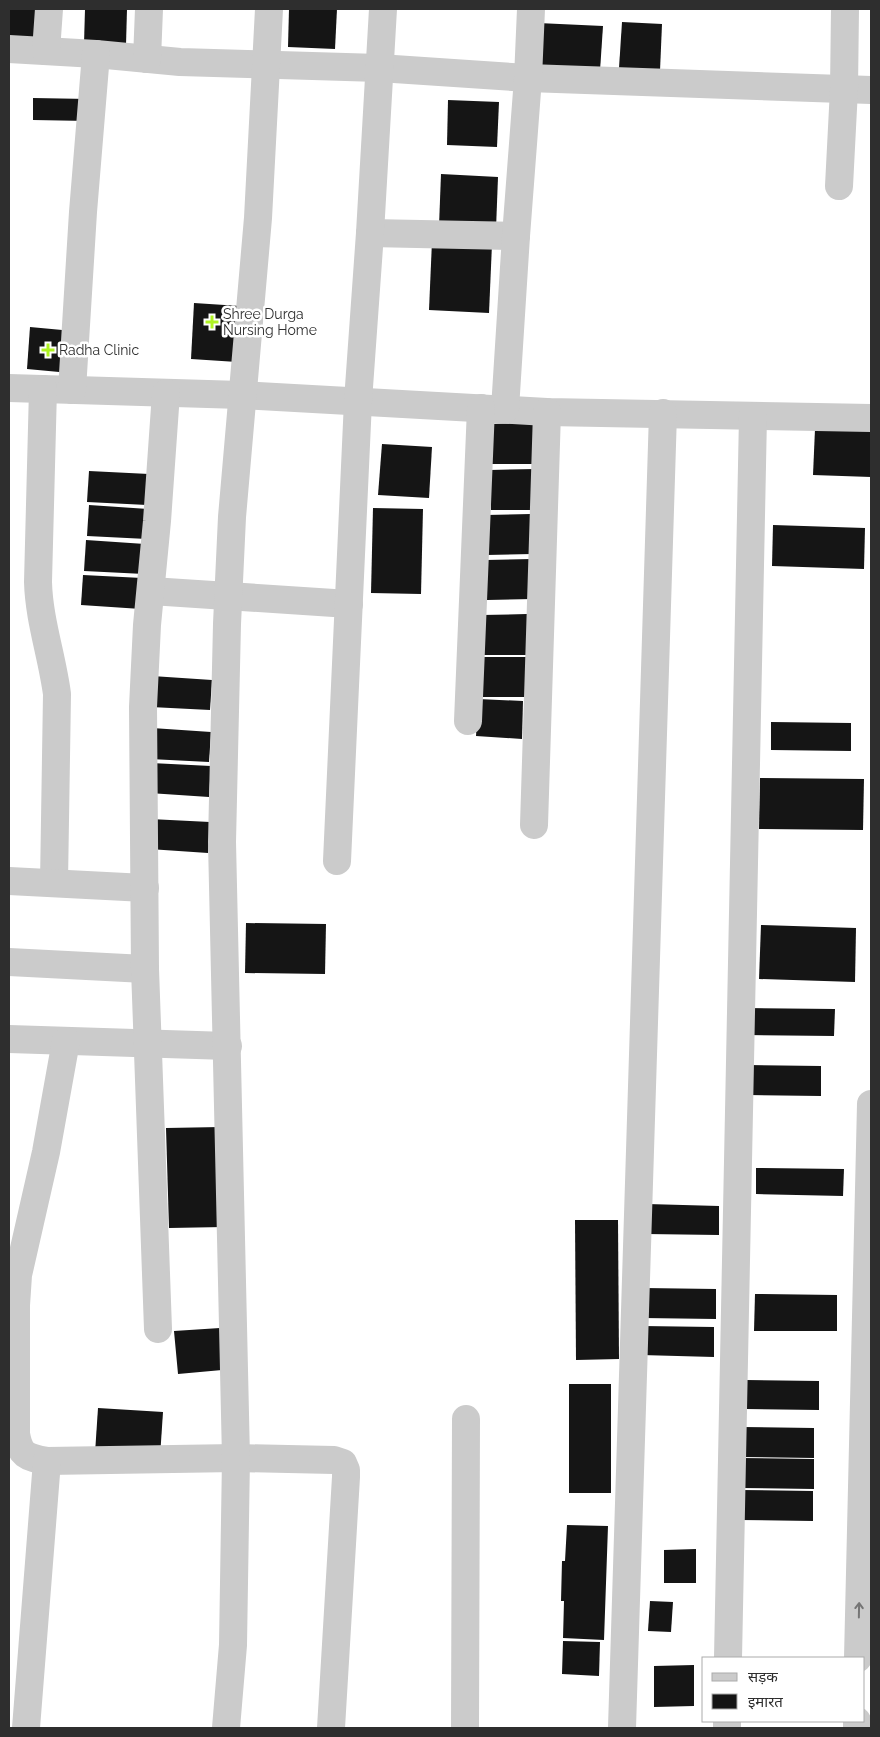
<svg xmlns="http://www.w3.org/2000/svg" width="880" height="1737" font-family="Raleway,'Noto Sans Devanagari',sans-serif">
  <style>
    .building { fill: #151515 }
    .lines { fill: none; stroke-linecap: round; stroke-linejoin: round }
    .minor { stroke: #cbcbcb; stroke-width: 28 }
    .oneway { stroke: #757575 }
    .poi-dot { fill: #aff322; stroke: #fff; stroke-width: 2 }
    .labels { text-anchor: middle; stroke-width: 5; stroke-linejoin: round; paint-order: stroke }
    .poi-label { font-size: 14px; fill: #2e2e2e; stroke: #fff; text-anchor: start }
  </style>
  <rect width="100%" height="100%" fill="#fff"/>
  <g class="building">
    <polygon points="9,9 37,9 34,39 9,37"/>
    <polygon points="85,9 127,9 126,45 84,44"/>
    <polygon points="289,9 337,9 335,49 288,47"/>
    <polygon points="622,22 662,24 660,71 619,68"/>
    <polygon points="538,23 603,26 600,71 536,68"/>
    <polygon points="33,98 89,99 88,121 33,120"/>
    <polygon points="448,100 499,102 497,147 447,145"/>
    <polygon points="441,174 498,177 496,229 439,226"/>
    <polygon points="432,241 492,244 489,313 429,310"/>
    <polygon points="194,303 240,306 237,362 191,359"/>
    <polygon points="30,327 73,331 70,373 27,369"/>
    <polygon points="533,423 534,464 489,464 488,424"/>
    <polygon points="815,429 871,430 871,477 813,475"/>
    <polygon points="382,444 432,447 429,498 378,495"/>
    <polygon points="536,469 536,510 491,510 490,470"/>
    <polygon points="89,471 149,474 147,505 87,502"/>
    <polygon points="89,505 148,509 147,539 87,536"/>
    <polygon points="373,508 423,509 421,594 371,593"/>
    <polygon points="531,514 532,554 486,555 486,515"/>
    <polygon points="773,525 865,528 864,569 772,566"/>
    <polygon points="86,540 145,544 144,574 84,571"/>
    <polygon points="532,559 532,599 487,600 486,560"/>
    <polygon points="83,575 142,578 141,609 81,605"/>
    <polygon points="527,614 527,655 482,655 482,615"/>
    <polygon points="482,657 527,657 528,697 482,697"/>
    <polygon points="152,676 212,680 210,710 151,707"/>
    <polygon points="478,699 523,701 522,739 476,736"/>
    <polygon points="771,722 851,723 851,751 771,750"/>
    <polygon points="152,728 211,732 209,762 150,759"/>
    <polygon points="151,763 211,766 209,797 149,793"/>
    <polygon points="760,778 864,779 863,830 759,829"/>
    <polygon points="150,819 210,822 208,853 149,849"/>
    <polygon points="246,923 326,924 325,974 245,973"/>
    <polygon points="761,925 856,928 855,982 759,979"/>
    <polygon points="747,1008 835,1009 834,1036 747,1035"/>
    <polygon points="748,1065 821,1066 821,1096 748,1095"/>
    <polygon points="221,1127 224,1227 169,1228 166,1128"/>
    <polygon points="756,1168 844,1169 843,1196 756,1194"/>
    <polygon points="647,1204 719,1206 719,1235 646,1234"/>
    <polygon points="575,1220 618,1220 619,1359 576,1360"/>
    <polygon points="644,1288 716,1289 716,1319 643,1318"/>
    <polygon points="755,1294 837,1295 837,1331 754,1331"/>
    <polygon points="642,1326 714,1327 714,1357 641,1355"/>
    <polygon points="220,1328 222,1370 178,1374 174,1331"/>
    <polygon points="746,1380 819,1381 819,1410 746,1409"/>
    <rect x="569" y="1384" width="42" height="109"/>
    <polygon points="98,1408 163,1412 160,1457 95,1453"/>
    <polygon points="742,1427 814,1428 814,1458 741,1457"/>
    <polygon points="741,1458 814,1459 814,1489 741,1488"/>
    <polygon points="740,1490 813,1491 813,1521 740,1520"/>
    <polygon points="567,1525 608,1526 604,1640 563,1638 564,1601 561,1601 562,1561 565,1561"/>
    <polygon points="696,1549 696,1583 664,1583 664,1550"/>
    <polygon points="650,1601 673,1602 671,1632 648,1631"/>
    <polygon points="563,1641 600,1642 599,1676 562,1674"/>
    <polygon points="694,1665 694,1706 654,1707 654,1666"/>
  </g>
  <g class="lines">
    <g class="minor">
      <polyline points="9,49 96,54 180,62 379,68 528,78 871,90"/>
      <polyline points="46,51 49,9"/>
      <polyline points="147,59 149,9"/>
      <polyline points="839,186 844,89 845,9"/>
      <polyline points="370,233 516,236"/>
      <polyline points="9,388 241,395 547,412 871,418"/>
      <path d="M43 389 38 582C39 620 52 656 57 694L54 883"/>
      <polyline points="72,390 83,212 96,54"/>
      <polyline points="505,409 516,236 528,78 531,9"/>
      <polyline points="151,591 349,604"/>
      <polyline points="468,721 481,408"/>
      <polyline points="534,825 547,412"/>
      <polyline points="337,861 358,401 370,233 383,9"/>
      <polyline points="9,881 145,888"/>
      <polyline points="9,962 145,969"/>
      <polyline points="9,1039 228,1046"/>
      <path d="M66 1041 46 1152 18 1275 16 1305V1434C20 1456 27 1457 47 1461L236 1458 334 1460 343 1463 346 1470V1477L331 1728"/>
      <polyline points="158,1329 145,969 143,707 147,625 157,521 166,393"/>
      <polyline points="728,1658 753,416"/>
      <polyline points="858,1658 871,1104"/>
      <polyline points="26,1728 47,1461"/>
      <polyline points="226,1728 233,1645 236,1458 222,842 227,624 232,517 258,218 269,9"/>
      <polyline points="465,1728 466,1419"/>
      <polyline points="622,1728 663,413"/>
      <polyline points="727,1728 727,1721"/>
      <polyline points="857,1728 857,1721"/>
    </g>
  </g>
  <defs><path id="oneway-shaft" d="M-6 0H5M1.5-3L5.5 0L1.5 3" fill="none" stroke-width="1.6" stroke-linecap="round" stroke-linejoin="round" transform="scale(1.25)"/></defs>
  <use class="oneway" href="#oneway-shaft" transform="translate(859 1610) rotate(-89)"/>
  <g class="poi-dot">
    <path d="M209.5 314.5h5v5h5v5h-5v5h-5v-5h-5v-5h5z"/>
    <path d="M45.5 342.5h5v5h5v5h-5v5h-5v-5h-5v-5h5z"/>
  </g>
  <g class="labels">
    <g class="poi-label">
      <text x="223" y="319">Shree Durga<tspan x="223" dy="16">Nursing Home</tspan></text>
      <text x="59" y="355">Radha Clinic</text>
    </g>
  </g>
  <rect width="880" height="1737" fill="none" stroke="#2e2e2e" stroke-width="20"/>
  <rect x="702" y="1657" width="162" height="65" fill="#ffffff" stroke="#ababab"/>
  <rect x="712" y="1673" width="25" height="8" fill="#cbcbcb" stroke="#ababab"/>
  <text x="748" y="1682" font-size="15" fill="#2e2e2e">सड़क</text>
  <rect x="712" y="1694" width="25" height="15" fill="#151515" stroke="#ababab"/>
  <text x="748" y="1707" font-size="15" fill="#2e2e2e">इमारत</text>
</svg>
